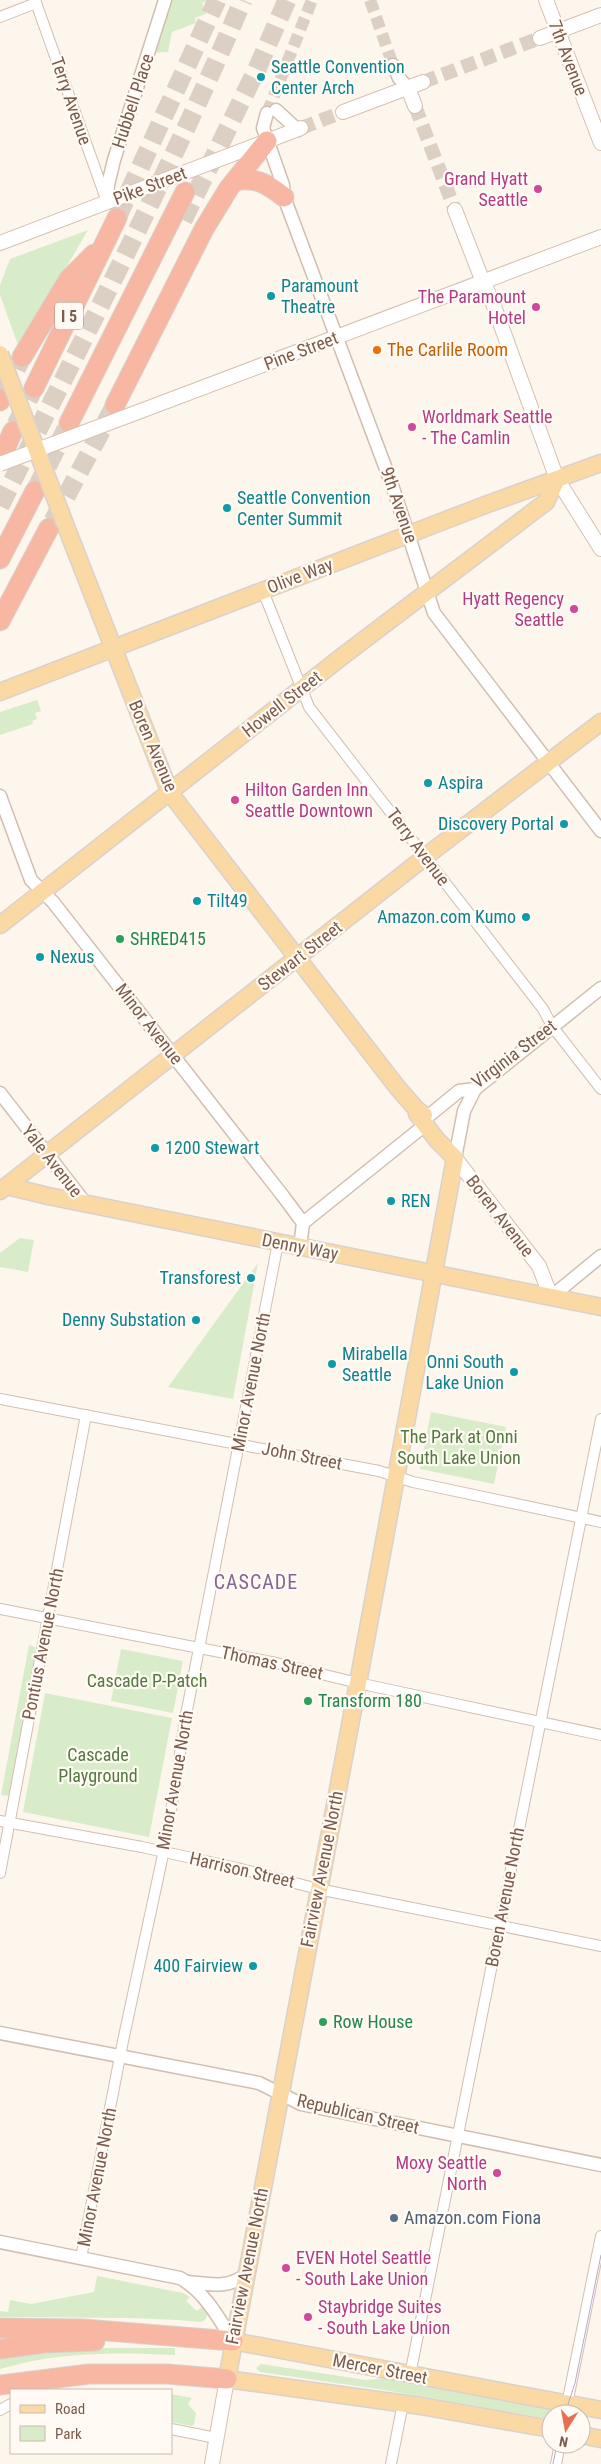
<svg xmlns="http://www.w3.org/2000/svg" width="601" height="2464" font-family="'Roboto Condensed',sans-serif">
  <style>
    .green { fill: #d8ecc9 }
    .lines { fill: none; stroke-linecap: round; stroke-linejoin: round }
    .tertiary-tunnel { stroke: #dcd0c4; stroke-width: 12; stroke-dasharray: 12 6; stroke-linecap: butt }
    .secondary-tunnel { stroke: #dcd0c4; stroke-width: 14; stroke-dasharray: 14 7; stroke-linecap: butt }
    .motorway-tunnel { stroke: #dcd0c4; stroke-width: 19; stroke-dasharray: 19 9; stroke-linecap: butt }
    .minor-casing { stroke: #d1beb0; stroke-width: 12 }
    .tertiary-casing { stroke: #d1beb0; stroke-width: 15 }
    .secondary-casing { stroke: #d6c0b0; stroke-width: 16 }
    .primary-casing { stroke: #dad1cd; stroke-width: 19 }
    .motorway-casing { stroke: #dad1cd; stroke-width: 21 }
    .minor { stroke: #fff; stroke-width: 10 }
    .tertiary { stroke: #fff; stroke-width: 12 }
    .secondary { stroke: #fff; stroke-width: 14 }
    .primary { stroke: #fbd9a5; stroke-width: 16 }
    .motorway { stroke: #f7b7a3; stroke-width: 19 }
    .tram { stroke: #b9a8c9; stroke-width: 1 }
    .secondary-bridge-casing { stroke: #d6c0b0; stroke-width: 16; stroke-linecap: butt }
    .primary-bridge-casing { stroke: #dad1cd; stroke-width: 19; stroke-linecap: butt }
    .secondary-bridge { stroke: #fff; stroke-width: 14 }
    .primary-bridge { stroke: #fbd9a5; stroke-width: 16 }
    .culture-dot { fill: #0f9aa8; stroke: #fffaf3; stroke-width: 2 }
    .hotel-dot { fill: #d1479c; stroke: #fffaf3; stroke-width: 2 }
    .food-dot { fill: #e8710a; stroke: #fffaf3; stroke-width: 2 }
    .leisure-dot { fill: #2e9e5b; stroke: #fffaf3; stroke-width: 2 }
    .service-dot { fill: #5c6f8a; stroke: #fffaf3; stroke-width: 2 }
    .labels { text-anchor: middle; stroke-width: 4.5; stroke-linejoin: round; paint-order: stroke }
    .shield { fill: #fffaf3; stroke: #a28b7f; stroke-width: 1 }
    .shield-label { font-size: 16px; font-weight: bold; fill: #7a5c4d }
    .street-label { font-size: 18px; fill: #7a5c4d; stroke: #fffaf3 }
    .culture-label { font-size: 18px; fill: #0d838f; stroke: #fffaf3; text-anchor: start }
    .hotel-label { font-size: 18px; fill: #b23c85; stroke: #fffaf3; text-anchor: end }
    .food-label { font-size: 18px; fill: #c56008; stroke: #fffaf3; text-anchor: start }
    .leisure-label { font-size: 18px; fill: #27864d; stroke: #fffaf3; text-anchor: start }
    .park-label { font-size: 18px; fill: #537a41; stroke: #fffaf3 }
    .service-label { font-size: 18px; fill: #4e5e75; stroke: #fffaf3; text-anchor: start }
    .quarter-label { font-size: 20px; letter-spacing: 1px; fill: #846695; stroke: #fffaf3 }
  </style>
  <rect width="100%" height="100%" fill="#fdf6ec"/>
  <g class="green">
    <polygon points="165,0 209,0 202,3 206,14 195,18 196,23 172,32 168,52 147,53"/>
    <polygon points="88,230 19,348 0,295 0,285 10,259"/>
    <polygon points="37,700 41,711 35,713 37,719 32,721 33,724 0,735 0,712"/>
    <polygon points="20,1238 34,1240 28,1272 0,1267 0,1253"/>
    <polygon points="258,1263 233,1399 168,1387"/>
    <polygon points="431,1412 506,1427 494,1484 420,1469"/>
    <polygon points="29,1645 35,1647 35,1659 9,1796 1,1795"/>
    <polygon points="121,1649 183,1661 173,1713 111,1701"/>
    <polygon points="45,1693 172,1718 149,1837 23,1812"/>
    <path d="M97 2276 183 2293 190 2297 186 2301 197 2311 204 2305 208 2313 205 2320 201 2322C134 2316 67 2318 0 2317V2311L8 2312 10 2300 31 2304 94 2292Z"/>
    <path d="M82 2348H175V2355C116 2352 57 2352 0 2369V2358Z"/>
    <polygon points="261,2364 366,2380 387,2378 551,2409 549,2419 384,2390 260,2372 256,2368"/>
    <polygon points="171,2394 192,2398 188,2404 196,2413 194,2424 192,2426 171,2422"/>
  </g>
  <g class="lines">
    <g class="tertiary-tunnel">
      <polyline points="370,0 393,65"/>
      <polyline points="267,113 312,0"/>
    </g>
    <g class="secondary-tunnel">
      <polyline points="423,82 540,38"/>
      <polyline points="415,106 455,210"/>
      <polyline points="301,128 343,112"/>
    </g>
    <g class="motorway-tunnel">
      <polyline points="117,218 217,0"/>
      <polyline points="183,220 257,69 287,0"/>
      <polyline points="4,394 22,357"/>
      <polyline points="16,425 34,388"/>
      <polyline points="35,491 66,429"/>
      <path d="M0 506C83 339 170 172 243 0"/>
      <polyline points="53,521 115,405"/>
    </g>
    <defs>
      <g id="minor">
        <polyline points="35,0 106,199"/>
        <polyline points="0,17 36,3"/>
        <polyline points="263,591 309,707 543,1009 552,1026 601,1089"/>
        <polyline points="0,1399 379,1471 413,1482 601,1522"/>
        <polyline points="0,1609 276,1663 358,1683 601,1735"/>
        <polyline points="0,1821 142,1847 237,1868 318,1889 601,1946"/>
        <polyline points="0,1873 86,1415"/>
        <polyline points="81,2258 123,2041 167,1836 186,1715 278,1243"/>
        <polyline points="410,2375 601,1419"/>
        <polyline points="0,2410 11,2404"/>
        <polyline points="565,2414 601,2236"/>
        <polyline points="171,2429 216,2438"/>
        <polyline points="391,2464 403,2403"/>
        <polyline points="556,2464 560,2444"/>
      </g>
      <g id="tertiary">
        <polyline points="393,65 399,78 408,88"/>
        <polyline points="276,110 298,130"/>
        <polyline points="267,113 263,128 283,185 284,197 392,485 434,613 601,831"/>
        <polyline points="107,202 108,185 114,160 165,0"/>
        <polyline points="0,796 31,880 53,902 283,1196 303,1223 300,1247"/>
        <polyline points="0,1093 86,1204"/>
        <polyline points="426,1118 459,1091 475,1089 601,988"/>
        <polyline points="455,1158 464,1111 475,1089"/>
        <polyline points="303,1223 425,1125"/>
        <polyline points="551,1297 601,1256"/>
        <polyline points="0,2033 259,2083 301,2104 601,2165"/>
        <path d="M0 2242 180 2278C204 2291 219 2318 233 2341"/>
        <path d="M188 2282C209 2284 228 2289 245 2275"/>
      </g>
      <g id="secondary">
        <polyline points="546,0 601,143"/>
        <polyline points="540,38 601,15"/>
        <polyline points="408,88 415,106"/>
        <polyline points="343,112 423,82"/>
        <polyline points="455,210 483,282 491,298 557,479 601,549"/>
        <polyline points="0,243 301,128"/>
        <polyline points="138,412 601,237"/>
        <polyline points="455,1158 539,1266 551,1297"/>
        <polyline points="212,2464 227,2379"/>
      </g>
      <g id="primary">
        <polyline points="65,524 170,793 397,1087 417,1110 424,1115"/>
        <polyline points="0,692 485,505 601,463"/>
        <polyline points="0,925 344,655 546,502 557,479"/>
        <polyline points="417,1110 417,1114 437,1140 455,1158 358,1683 227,2379 421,2406 551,2429"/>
        <polyline points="7,1186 48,1196 601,1307"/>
        <polyline points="0,1191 425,857 601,722"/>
        <polyline points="233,2341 601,2410"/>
        <polyline points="581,2435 601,2439"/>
      </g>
      <g id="motorway">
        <path d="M235 181C255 176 269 185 284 197"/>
        <polyline points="22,357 69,279 94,254"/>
        <polyline points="34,388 117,218"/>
        <polyline points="0,401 1,399"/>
        <polyline points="115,405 204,229 229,188 267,141"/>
        <polyline points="69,423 185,192"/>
        <polyline points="6,447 13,431"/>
        <polyline points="0,559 35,491"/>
        <polyline points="0,621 49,528"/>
        <polyline points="0,2328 83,2329 233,2341"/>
        <polyline points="0,2349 44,2343 95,2341"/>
        <polyline points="0,2385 89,2374 167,2374 227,2379"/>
      </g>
    </defs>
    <use href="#minor" class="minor-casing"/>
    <use href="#tertiary" class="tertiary-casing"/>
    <use href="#secondary" class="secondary-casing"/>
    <use href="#primary" class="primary-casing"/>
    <use href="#motorway" class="motorway-casing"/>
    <use href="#minor" class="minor"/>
    <use href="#tertiary" class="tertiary"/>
    <use href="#secondary" class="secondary"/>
    <use href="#primary" class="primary"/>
    <use href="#motorway" class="motorway"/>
    <g class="tram">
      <polyline points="565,2414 575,2383 601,2255"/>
      <polyline points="553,2464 557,2444"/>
    </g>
    <defs>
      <polyline id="secondary-bridge" points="0,464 138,412"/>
      <polyline id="primary-bridge" points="0,354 65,524"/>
    </defs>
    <use href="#secondary-bridge" class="secondary-bridge-casing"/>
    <use href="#primary-bridge" class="primary-bridge-casing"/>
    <use href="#secondary-bridge" class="secondary-bridge"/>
    <use href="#primary-bridge" class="primary-bridge"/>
  </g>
  <g class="culture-dot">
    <circle cx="261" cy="77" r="5"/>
    <circle cx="271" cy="296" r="5"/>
    <circle cx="227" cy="508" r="5"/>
    <circle cx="428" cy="783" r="5"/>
    <circle cx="564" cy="824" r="5"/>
    <circle cx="197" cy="901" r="5"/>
    <circle cx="526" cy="917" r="5"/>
    <circle cx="40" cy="957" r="5"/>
    <circle cx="155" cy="1148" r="5"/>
    <circle cx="391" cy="1201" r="5"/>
    <circle cx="251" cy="1278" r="5"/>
    <circle cx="196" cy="1320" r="5"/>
    <circle cx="332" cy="1364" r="5"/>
    <circle cx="514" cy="1372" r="5"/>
    <circle cx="253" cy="1966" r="5"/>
  </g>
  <g class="hotel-dot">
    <circle cx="538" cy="189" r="5"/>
    <circle cx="536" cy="307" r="5"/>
    <circle cx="412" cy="427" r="5"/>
    <circle cx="574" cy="609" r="5"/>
    <circle cx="235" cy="800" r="5"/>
    <circle cx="497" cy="2173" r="5"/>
    <circle cx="286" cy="2268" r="5"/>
    <circle cx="308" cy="2317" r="5"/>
  </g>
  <circle class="food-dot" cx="377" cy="350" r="5"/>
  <g class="leisure-dot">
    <circle cx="120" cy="939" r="5"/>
    <circle cx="308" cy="1701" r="5"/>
    <circle cx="323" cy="2022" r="5"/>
  </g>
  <circle class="service-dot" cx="394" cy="2218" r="5"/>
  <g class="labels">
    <rect class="shield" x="55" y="302.5" width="28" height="27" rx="4"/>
    <g class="shield-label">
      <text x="69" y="322">I 5</text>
    </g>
    <g class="street-label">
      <text transform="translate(568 58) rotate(69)" y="6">7th Avenue</text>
      <text transform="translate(71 101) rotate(71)" y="6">Terry Avenue</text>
      <text transform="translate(133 101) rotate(-72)" y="6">Hubbell Place</text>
      <text transform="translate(150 186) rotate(-21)" y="6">Pike Street</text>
      <text transform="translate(301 351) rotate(-21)" y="6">Pine Street</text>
      <text transform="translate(399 505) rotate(71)" y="6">9th Avenue</text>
      <text transform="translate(300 576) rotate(-21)" y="6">Olive Way</text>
      <text transform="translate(282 704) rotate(-38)" y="6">Howell Street</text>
      <text transform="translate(153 746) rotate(67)" y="6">Boren Avenue</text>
      <text transform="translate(418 847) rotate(53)" y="6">Terry Avenue</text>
      <text transform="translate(300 956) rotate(-38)" y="6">Stewart Street</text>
      <text transform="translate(149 1024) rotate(52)" y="6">Minor Avenue</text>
      <text transform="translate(514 1054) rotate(-37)" y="6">Virginia Street</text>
      <text transform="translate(52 1161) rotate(52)" y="6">Yale Avenue</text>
      <text transform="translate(500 1216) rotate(52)" y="6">Boren Avenue</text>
      <text transform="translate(300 1247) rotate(11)" y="6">Denny Way</text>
      <text transform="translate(251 1382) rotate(-79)" y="6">Minor Avenue North</text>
      <text transform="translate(302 1456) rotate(11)" y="6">John Street</text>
      <text transform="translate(43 1644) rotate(-79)" y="6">Pontius Avenue North</text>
      <text transform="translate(272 1663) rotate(12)" y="6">Thomas Street</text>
      <text transform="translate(175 1780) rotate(-80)" y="6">Minor Avenue North</text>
      <text transform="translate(322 1869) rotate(-79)" y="6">Fairview Avenue North</text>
      <text transform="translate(242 1870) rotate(13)" y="6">Harrison Street</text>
      <text transform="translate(505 1897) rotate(-79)" y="6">Boren Avenue North</text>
      <text transform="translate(358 2114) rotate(13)" y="6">Republican Street</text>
      <text transform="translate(97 2177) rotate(-79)" y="6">Minor Avenue North</text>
      <text transform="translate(247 2266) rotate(-79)" y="6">Fairview Avenue North</text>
      <text transform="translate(380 2369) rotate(11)" y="6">Mercer Street</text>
    </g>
    <g class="culture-label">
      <text x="271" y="73">Seattle Convention<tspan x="271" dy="21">Center Arch</tspan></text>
      <text x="281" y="292">Paramount<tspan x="281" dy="21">Theatre</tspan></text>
      <text x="237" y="504">Seattle Convention<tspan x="237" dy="21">Center Summit</tspan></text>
      <text x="438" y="789">Aspira</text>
      <text x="554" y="830" text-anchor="end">Discovery Portal</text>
      <text x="207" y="907">Tilt49</text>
      <text x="516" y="923" text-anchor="end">Amazon.com Kumo</text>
      <text x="50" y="963">Nexus</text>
      <text x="165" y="1154">1200 Stewart</text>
      <text x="401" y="1207">REN</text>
      <text x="241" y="1284" text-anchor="end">Transforest</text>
      <text x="186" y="1326" text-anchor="end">Denny Substation</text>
      <text x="342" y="1360">Mirabella<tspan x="342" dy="21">Seattle</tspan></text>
      <text x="504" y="1368" text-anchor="end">Onni South<tspan x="504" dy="21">Lake Union</tspan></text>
      <text x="243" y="1972" text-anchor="end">400 Fairview</text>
    </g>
    <g class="hotel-label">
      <text x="528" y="185">Grand Hyatt<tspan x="528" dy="21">Seattle</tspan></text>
      <text x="526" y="303">The Paramount<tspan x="526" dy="21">Hotel</tspan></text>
      <text x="422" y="423" text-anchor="start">Worldmark Seattle<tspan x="422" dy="21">- The Camlin</tspan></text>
      <text x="564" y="605">Hyatt Regency<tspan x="564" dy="21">Seattle</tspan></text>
      <text x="245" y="796" text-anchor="start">Hilton Garden Inn<tspan x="245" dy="21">Seattle Downtown</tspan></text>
      <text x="487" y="2169">Moxy Seattle<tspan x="487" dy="21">North</tspan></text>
      <text x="296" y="2264" text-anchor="start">EVEN Hotel Seattle<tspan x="296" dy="21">- South Lake Union</tspan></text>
      <text x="318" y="2313" text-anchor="start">Staybridge Suites<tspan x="318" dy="21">- South Lake Union</tspan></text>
    </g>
    <g class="food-label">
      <text x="387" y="356">The Carlile Room</text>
    </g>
    <g class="leisure-label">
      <text x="130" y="945">SHRED415</text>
      <text x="318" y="1707">Transform 180</text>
      <text x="333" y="2028">Row House</text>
    </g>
    <g class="park-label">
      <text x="459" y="1443">The Park at Onni<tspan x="459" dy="21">South Lake Union</tspan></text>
      <text x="147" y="1687">Cascade P-Patch</text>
      <text x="98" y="1761">Cascade<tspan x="98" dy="21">Playground</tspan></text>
    </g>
    <g class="service-label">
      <text x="404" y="2224">Amazon.com Fiona</text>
    </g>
    <g class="quarter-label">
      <text x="256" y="1589">CASCADE</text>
    </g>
  </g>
  <rect x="10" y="2389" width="162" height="65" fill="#fffaf3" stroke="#cabbb1"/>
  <rect x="20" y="2405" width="25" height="8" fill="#fbd9a5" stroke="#cabbb1"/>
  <text x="55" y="2414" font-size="15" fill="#7a5c4d">Road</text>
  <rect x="20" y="2426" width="25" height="15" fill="#d8ecc9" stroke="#cabbb1"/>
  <text x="55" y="2439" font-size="15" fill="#7a5c4d">Park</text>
  <g transform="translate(566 2429) rotate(191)"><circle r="24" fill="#fffaf3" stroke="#cabbb1"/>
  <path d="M0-4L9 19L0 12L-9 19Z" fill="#e76f51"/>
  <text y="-8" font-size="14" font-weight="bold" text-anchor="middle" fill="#7a5c4d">N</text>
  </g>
</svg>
